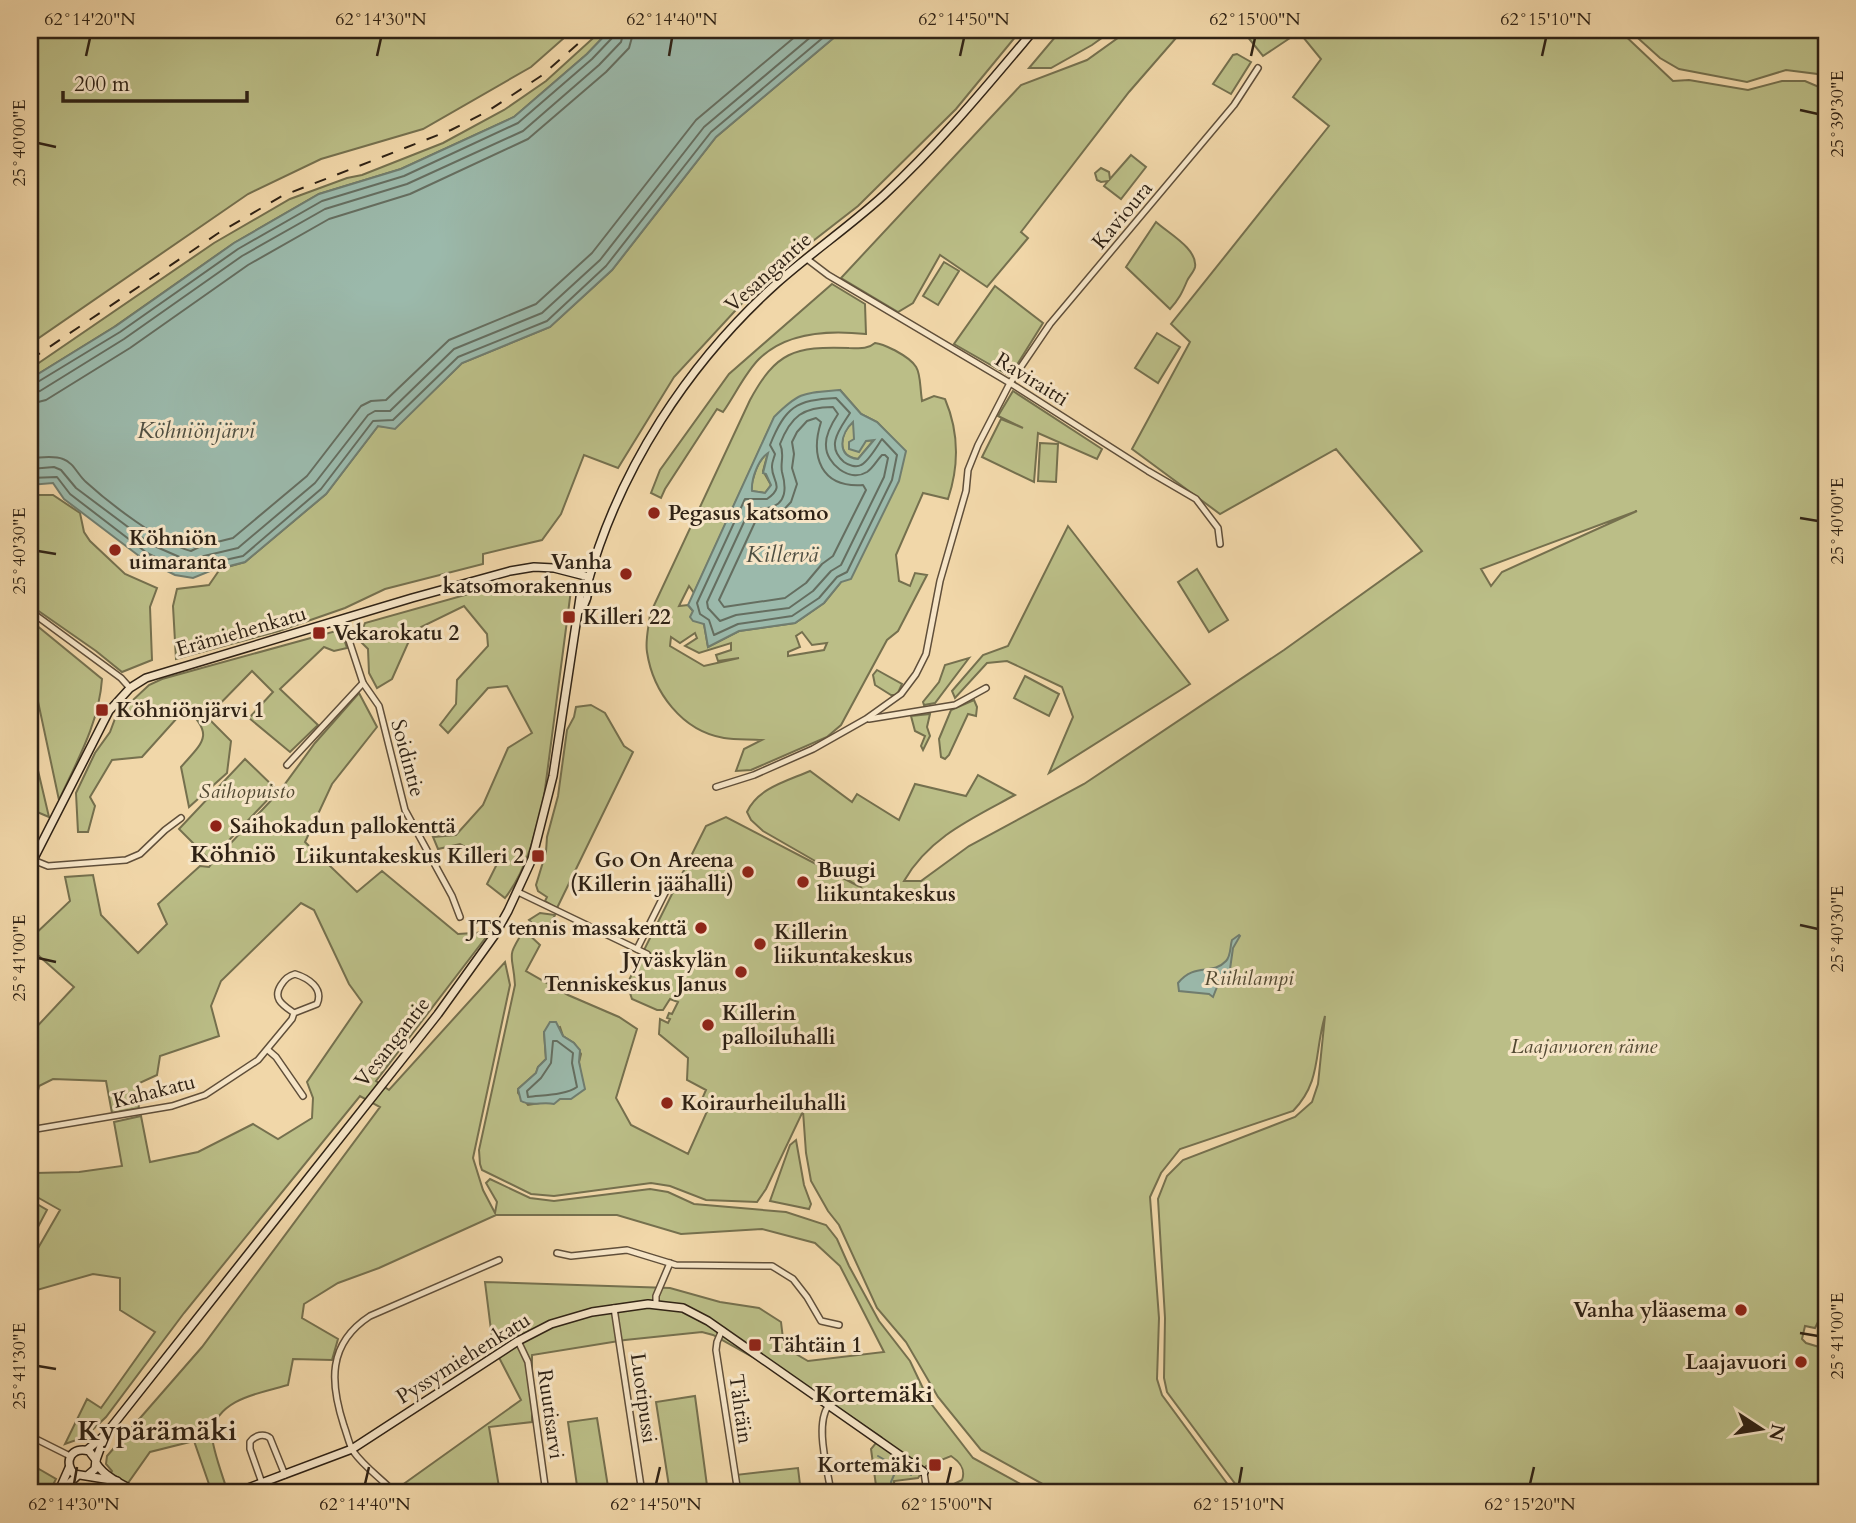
<svg xmlns="http://www.w3.org/2000/svg" width="1856" height="1523" font-family="Cardo,serif">
  <style>
    .green { fill: #bbbe87; stroke: #75704e; stroke-width: 2; fill-rule: evenodd }
    .water { fill: #9bb9ab; stroke: #707d6f; stroke-width: 2; fill-rule: evenodd }
    .lines { fill: none; stroke-linecap: round; stroke-linejoin: round }
    .shore { stroke: #656e60; stroke-width: 2 }
    .stream { stroke: #707d6f; stroke-width: 2 }
    .street-casing { stroke: #604f3a; stroke-width: 8 }
    .secondary-casing { stroke: #2f2215; stroke-width: 10 }
    .street { stroke: #f6e5c7; stroke-width: 5 }
    .secondary { stroke: #f6e5c7; stroke-width: 7 }
    .rail { stroke: #2f2215; stroke-width: 2; stroke-dasharray: 12 12; stroke-linecap: butt }
    .ticks { fill: none; stroke: #2f2215; stroke-width: 2.5 }
    .poi-dot { fill: #8f2418; stroke: #f6e5c7; stroke-width: 2.5 }
    .labels { text-anchor: middle; stroke-width: 6; stroke-linejoin: round; paint-order: stroke }
    .street-label { font-size: 21px; fill: #2f2215; stroke: #f6e5c7 }
    .poi-label { font-size: 21px; font-weight: bold; fill: #2f2215; stroke: #f6e5c7; text-anchor: start }
    .park-label { font-size: 21px; font-style: italic; fill: #524932; stroke: #f6e5c7 }
    .water-label { font-size: 23px; font-style: italic; fill: #4f4f42; stroke: #f6e5c7 }
    .quarter-label { font-size: 24px; font-weight: bold; fill: #2f2215; stroke: #f6e5c7 }
    .district-label { font-size: 28px; font-weight: bold; fill: #2f2215; stroke: #f6e5c7 }
    .neatline { fill: none; stroke: #2f2215; stroke-width: 2.5 }
    .ticks-label { font-size: 18px; text-anchor: middle; fill: #2f2215 }
  </style>
  <rect width="100%" height="100%" fill="#f1d7a9"/>
  <filter id="stains"><feTurbulence type="fractalNoise" baseFrequency=".00286" numOctaves="4"/><feColorMatrix values="0 0 0 0 .2 0 0 0 0 .09 0 0 0 0 .02 0 0 0 .5 -.17"/></filter>
  <radialGradient id="worn" r=".72"><stop offset=".6" stop-color="#630" stop-opacity="0"/><stop offset="1" stop-color="#630" stop-opacity=".3"/></radialGradient>
  <g class="green">
    <polygon points="30,30 573,30 531,67 423,129 321,159 248,194 30,344"/>
    <polygon points="602,30 610,30 587,54 514,117 401,169 319,194 234,243 114,327 30,379 30,369 214,243 290,199 347,178 362,175 443,143 504,110 546,81"/>
    <polygon points="843,30 1021,30 956,109 858,206 804,248 746,299 674,377 618,468 584,455 561,514 542,540 483,554 483,564 385,589 345,608 279,631 176,659 173,606 177,589 209,585 220,569 245,562 326,494 378,426 395,428 462,363 550,327 612,270 716,137"/>
    <polygon points="1061,30 1113,30 1092,45 1051,68 1029,68"/>
    <polygon points="1129,30 1183,30 1129,92 1021,232 1028,238 987,287 940,255 913,303 898,312 841,278 1021,85 1087,60"/>
    <path d="M1242 30H1619L1673 81 1689 80 1748 90 1782 81H1805L1826 90V1309L1821 1307 1823 1312 1815 1328 1805 1326 1802 1339 1806 1343 1826 1349V1493H1242L1167 1392 1164 1378 1165 1318 1158 1199 1167 1176 1183 1160 1295 1117 1312 1102 1318 1084 1325 1016C1314 1052 1322 1081 1293 1111L1180 1149 1161 1173 1150 1197 1159 1318 1157 1379 1162 1395 1234 1493H1059L981 1450 938 1397 906 1342 877 1308 839 1225 828 1211 811 1181 806 1153 803 1111 766 1189 757 1202 706 1200 670 1186 651 1183 554 1196 531 1194 482 1170 480 1164 479 1150 515 985C513 952 505 960 524 930L540 945 526 971 568 995 619 1017 637 1029 616 1098 631 1125 688 1154 709 1107 702 1099 706 1090 687 1080 688 1058 659 1034 660 1019 668 1023 670 1019 667 1018 669 1013 672 1014 678 1002 670 999 663 1010H657L632 999 627 984 706 826 726 817 862 888 763 831 751 820 747 812C758 788 787 781 810 771L852 802 857 794 899 820 915 784 966 796 978 775 1015 795C973 818 929 837 904 881H921L969 846 1084 784 1284 650 1422 551 1336 449 1220 514 1132 449 1190 342 1171 324 1329 126 1293 97 1321 59 1299 32 1263 56ZM1637 511 1502 572 1491 586 1481 569ZM560 1027 563 1036 574 1043 581 1054 579 1062 581 1078 546 1102 528 1105 518 1093V1089L536 1073 538 1067 546 1059 544 1032Z"/>
    <polygon points="1629,30 1826,30 1826,75 1786,70 1747,82 1679,69 1660,58"/>
    <polygon points="1237,54 1251,62 1231,94 1213,84 1233,55"/>
    <polygon points="1131,155 1146,167 1121,199 1104,186 1108,181 1101,182 1097,180 1095,173 1101,168 1109,172 1110,179"/>
    <path d="M1156 222C1168 233 1198 249 1195 267 1194 272 1189 276 1187 281 1182 293 1179 299 1170 309L1126 267Z"/>
    <polygon points="944,262 959,271 938,305 923,296"/>
    <path d="M832 284 865 304 866 334C830 330 787 331 759 359 745 373 735 395 723 412L717 409 665 489 661 498 651 493 660 470 729 374Z"/>
    <polygon points="995,286 1043,323 1010,376 954,344"/>
    <polygon points="1157,333 1180,347 1158,383 1135,368"/>
    <path d="M875 343C883 344 888 347 896 351 924 366 918 373 922 401L934 396 945 399C959 432 959 466 948 499L923 493 896 555 899 581 910 586 915 573 927 575 898 631 887 640 841 725 827 737 751 770 736 771 744 749 762 740C750 739 736 740 724 738 682 731 653 692 647 652 645 640 649 626 650 614L750 400C776 352 794 346 849 348 858 348 867 350 875 343ZM840 390 861 414 877 422 905 451 841 582 824 603 795 623 739 631 708 647 704 624 688 605 679 606 689 586 694 593 774 418ZM802 632 812 645 827 643 824 650 788 656V652L800 647 796 636ZM695 633 697 638 685 646 699 653 731 643V650L716 655 718 661 739 658 704 666 670 646 671 637 680 643Z"/>
    <polygon points="1013,391 1102,449 1097,459 1038,433 1034,482 982,457 1001,419 1023,428 998,416"/>
    <path d="M854 421 866 441 874 440 858 459C835 456 840 433 854 421Z"/>
    <polygon points="1040,443 1058,444 1056,482 1038,481"/>
    <path d="M768 453 763 471 771 485 765 493 751 491C752 479 757 460 768 453Z"/>
    <polygon points="30,495 53,495 80,513 84,532 90,541 125,574 157,588 150,607 152,660 122,672 96,651 30,605"/>
    <polygon points="1068,526 1190,684 1049,773 1073,717 1062,687 1007,661 987,663 955,698 952,691 983,655 1008,646"/>
    <polygon points="1197,569 1228,620 1209,632 1178,582"/>
    <path d="M554 582 571 590 544 797C536 831 527 870 505 898L487 884 497 864 460 844 438 849 433 837 456 835 483 805 508 748 532 733 507 686 488 688 448 733 440 725 456 704 457 680 488 646 487 634 464 606 421 627 408 643 392 679 377 688 369 673 368 649 358 639 365 623 497 586Z"/>
    <path d="M30 620 102 679C99 723 77 761 59 800L30 664Z"/>
    <path d="M336 631 342 633 347 648 334 651 324 647 280 689 318 725 290 752 249 718 273 692 252 671 207 717 231 741 227 773 189 807 181 767C203 742 215 735 186 708L142 757 112 760 90 797 95 806 88 832H78L76 793 95 753 110 732 116 716 149 685 162 679Z"/>
    <polygon points="969,658 935,703 924,705 923,702 939,682 945,665"/>
    <polygon points="877,670 902,684 897,695 891,695 875,685 873,675"/>
    <polygon points="1025,676 1059,694 1049,716 1014,698"/>
    <path d="M359 693 377 727 332 784 305 842 357 892 382 871 458 934 490 932 376 1081 389 1090 505 962 510 985 473 1158 483 1190 495 1213 497 1202 486 1183 490 1179 530 1198 554 1201 650 1189 668 1192 694 1204 786 1212 826 1225 837 1239 849 1266 879 1321 910 1361 929 1401 973 1458 1037 1493H930L929 1487 954 1484 962 1480C966 1469 960 1462 951 1456L926 1466 918 1478 894 1481 895 1493H877L871 1449 881 1437 812 1390 713 1335 702 1332 625 1340 532 1355V1422L489 1427 500 1493H401L398 1488 521 1400 493 1346 485 1282 670 1288 720 1302 759 1308 781 1322 784 1347 808 1361 884 1352 840 1266 815 1243 762 1229 681 1234 617 1215H496L379 1268 338 1283 304 1304 302 1318 338 1339 332 1360 293 1359 288 1385C260 1393 217 1399 212 1433 211 1445 222 1474 226 1487H210L194 1441 150 1452 121 1493H93L101 1490 112 1471 106 1464 107 1456 202 1347 380 1107 360 1096 184 1313 106 1417 85 1437 65 1444 87 1399 101 1408 155 1332 120 1310V1278L93 1274 30 1292V1262L60 1210 30 1193V1145L35 1173 79 1172 122 1166 114 1122 141 1116 150 1162 198 1152 253 1124 278 1139 312 1118 313 1098 307 1082 362 1002 349 984 314 910 301 903 221 981 211 1006 219 1036 160 1056 157 1075 135 1085 139 1108 112 1113 106 1081 53 1079 39 1086 30 1127V1034L74 987 30 948V939L70 901 65 877 93 875 101 915 138 953 167 924 158 904 200 866 209 867 213 862 279 792 315 743Z"/>
    <polygon points="974,700 977,707 976,716 968,714 949,755 945,759 941,757 939,739 951,710"/>
    <polygon points="591,705 605,713 624,746 633,752 557,908 545,901 547,897 538,891 536,885 546,852 547,837 558,796 567,730 574,717 576,707"/>
    <polygon points="930,714 927,727 930,736 923,750 921,746 925,736 915,731 911,716"/>
    <polygon points="32,745 49,817 30,809 30,747"/>
    <polygon points="245,759 277,790 210,860 179,829"/>
    <polygon points="540,913 555,915 544,936 529,920"/>
    <polygon points="796,1140 804,1185 811,1204 809,1209 770,1201 790,1145"/>
    <polygon points="30,1200 47,1210 30,1242"/>
    <polygon points="695,1396 708,1493 670,1493 656,1402"/>
    <polygon points="597,1418 609,1493 578,1493 568,1422"/>
    <polygon points="798,1468 801,1493 739,1493 735,1475"/>
    <polygon points="39,1469 56,1479 49,1493 30,1493 30,1483"/>
  </g>
  <g class="water">
    <polygon points="610,30 843,30 716,137 612,270 550,327 462,363 395,429 378,426 326,494 245,562 210,571 193,578 175,575 143,559 64,499 53,483 30,485 30,379 116,326 234,243 319,194 401,169 514,117 587,54"/>
    <path d="M840 390 861 414 877 422 906 451 899 481 851 579 841 582 824 603 795 623 739 631 708 647 704 624 693 621 690 617 693 611 688 605 774 417C800 391 804 393 840 390ZM853 422 854 439 849 442V449L859 452 866 441 874 440 858 459C835 456 841 433 853 422ZM768 453 763 473 766 474 771 485 765 493 752 491C751 479 758 460 768 453Z"/>
    <path d="M1239 935 1240 936 1233 948 1230 969 1235 981 1217 987 1213 997 1209 994 1179 991 1178 983C1195 962 1212 976 1226 961 1231 956 1230 946 1232 940Z"/>
    <path d="M550 1022H556L563 1036 574 1043 580 1050 579 1062 585 1089 571 1099H560L554 1104C543 1101 531 1107 521 1101L518 1089 536 1073 538 1067 546 1059 544 1032Z"/>
  </g>
  <g class="lines">
    <g class="shore">
      <polyline points="30,385 36,383 120,332 238,249 322,201 404,176 518,123 592,59 613,37 615,30"/>
      <polyline points="30,393 40,391 124,339 242,256 325,209 407,184 523,131 599,65 621,42 624,30"/>
      <path d="M836 398 850 413C840 429 825 446 844 462 848 465 856 468 861 465 869 461 877 446 882 439L897 455 892 480 847 572 837 577 819 598 792 616 738 624 714 635 709 620 700 614 697 603 745 499H767C786 486 771 481 772 466 772 462 774 458 775 454L770 445C785 407 796 400 836 398Z"/>
      <polyline points="30,404 46,400 130,348 248,265 329,219 410,194 528,139 606,72 629,48 634,30"/>
      <path d="M833 407 838 414C832 423 825 435 826 446 826 463 849 483 867 472 873 468 877 460 882 455H885L888 458 884 477 841 565 831 571 813 591 789 608 736 615 720 621 708 608 707 602 750 509C755 508 761 509 767 508 788 505 786 486 782 472 780 462 785 454 780 444 791 416 803 407 833 407Z"/>
      <path d="M816 418 821 422C810 457 821 488 863 485L866 490 833 556 822 564 806 583 785 598 724 607 719 600 756 520 778 516 791 502 797 484 792 468 794 454 792 442 797 432 807 421Z"/>
      <path d="M30 458C40 458 53 455 63 459 74 463 77 474 86 482 109 503 162 544 191 551L201 546 233 538 307 476 361 406 371 401 386 400 449 340 536 304 592 253 696 120 803 30"/>
      <polyline points="30,469 54,467 61,470 76,488 152,545 191,562 204,556 238,548 315,483 368,415 375,411 390,411 454,349 542,313 600,260 704,127 819,30"/>
      <polyline points="30,478 57,477 70,494 147,553 177,568 192,571 207,564 243,556 321,489 373,421 393,420 458,357 547,321 606,266 711,132 832,30"/>
      <path d="M553 1041H557L573 1053 572 1063 577 1087C566 1095 542 1095 528 1097L527 1091 541 1078 551 1063Z"/>
    </g>
    <g class="stream">
      <polyline points="878,1456 911,1475"/>
      <polyline points="891,1482 897,1468"/>
      <polyline points="973,1485 980,1493"/>
    </g>
    <defs>
      <g id="street">
        <polyline points="807,259 828,275 1010,383 1148,471 1196,499 1218,528 1220,544"/>
        <polyline points="30,611 121,678 130,688"/>
        <polyline points="363,683 379,706 405,810 452,896 460,917"/>
        <polyline points="869,719 955,705 986,688"/>
        <polyline points="287,765 363,683 342,619"/>
        <polyline points="716,787 754,775 813,749 866,719 901,694 916,674 926,654 940,581 966,491 968,470 978,445 1010,383 1050,324 1234,105 1258,68"/>
        <polyline points="33,860 48,866 126,860 140,854 165,830 181,818"/>
        <polyline points="518,892 647,954"/>
        <polyline points="637,949 670,883"/>
        <polyline points="268,1050 276,1057 303,1096"/>
        <path d="M30 1130 172 1106 205 1095 258 1060 292 1019 294 1013 317 1004C324 988 308 978 295 974 288 976 285 979 281 985 272 999 283 1005 294 1013"/>
        <polyline points="557,1253 571,1256 627,1250 676,1265 772,1266 793,1279 807,1297 821,1321 839,1325"/>
        <polyline points="656,1304 656,1296 670,1263"/>
        <polyline points="614,1308 642,1493"/>
        <polyline points="722,1330 717,1342 716,1350 738,1493"/>
        <polyline points="518,1341 528,1362 546,1493"/>
        <path d="M829 1405C814 1424 828 1470 831 1493"/>
        <polyline points="30,1436 70,1456"/>
        <polyline points="924,1472 927,1493"/>
        <polyline points="265,1482 269,1493"/>
        <path d="M262 1483 250 1449V1442C255 1435 264 1433 270 1438L285 1475"/>
        <path d="M395 1493C382 1479 364 1467 353 1451 349 1444 347 1434 344 1426 330 1383 327 1344 370 1316L499 1260"/>
      </g>
      <g id="secondary">
        <polyline points="563,569 574,565 592,567"/>
        <path d="M580 610C587 602 589 595 587 585"/>
        <polyline points="30,866 109,711 130,688 146,678 412,598 510,571 534,567 554,568 589,577"/>
        <path d="M87 1450 105 1435 438 1014 494 936 508 911 532 859 553 776 581 591 587 585C619 469 688 363 777 283 812 252 850 226 884 195 939 144 986 87 1034 30"/>
        <polyline points="96,1460 105,1435"/>
        <path d="M96 1463C104 1477 125 1486 139 1493"/>
        <path d="M87 1476 95 1469 96 1460 89 1451C72 1446 63 1461 74 1474L117 1481"/>
        <polyline points="60,1492 77,1476"/>
        <polyline points="58,1493 69,1468"/>
        <polyline points="235,1493 352,1449 518,1341 551,1324 592,1312 648,1304 683,1308 708,1321 924,1472"/>
      </g>
    </defs>
    <use href="#street" class="street-casing"/>
    <use href="#secondary" class="secondary-casing"/>
    <use href="#street" class="street"/>
    <use href="#secondary" class="secondary"/>
    <polyline class="rail" points="30,360 217,234 282,196 451,130 488,111 541,76 594,30"/>
  </g>
  <path class="ticks" d="M86 56 90 38M377 56 381 38M669 56 672 38M960 56 964 38M1251 56 1255 38M1542 56 1546 38M1800 110 1818 114M38 143 56 147M1800 518 1818 521M38 551 56 554M1800 925 1818 929M38 958 56 962M1800 1333 1818 1336M38 1366 56 1369M74 1484 77 1467M365 1484 369 1467M656 1484 660 1467M947 1484 951 1467M1239 1484 1242 1467M1530 1484 1534 1467"/>
  <g class="poi-dot">
    <circle cx="654" cy="513" r="7"/>
    <circle cx="115" cy="550" r="7"/>
    <circle cx="626" cy="574" r="7"/>
    <rect x="562" y="610" width="14" height="14" rx="3.5"/>
    <rect x="312" y="626" width="14" height="14" rx="3.5"/>
    <rect x="95" y="703" width="14" height="14" rx="3.5"/>
    <circle cx="216" cy="826" r="7"/>
    <rect x="531" y="849" width="14" height="14" rx="3.5"/>
    <circle cx="748" cy="872" r="7"/>
    <circle cx="803" cy="882" r="7"/>
    <circle cx="701" cy="928" r="7"/>
    <circle cx="760" cy="944" r="7"/>
    <circle cx="741" cy="972" r="7"/>
    <circle cx="708" cy="1025" r="7"/>
    <circle cx="667" cy="1103" r="7"/>
    <circle cx="1741" cy="1310" r="7"/>
    <rect x="748" y="1338" width="14" height="14" rx="3.5"/>
    <circle cx="1801" cy="1362" r="7"/>
    <rect x="928" y="1458" width="14" height="14" rx="3.5"/>
  </g>
  <g class="labels">
    <g class="street-label">
      <text transform="translate(1122 215) rotate(-50)" y="7">Kavioura</text>
      <text transform="translate(768 272) rotate(-42)" y="7">Vesangantie</text>
      <text transform="translate(1032 379) rotate(32)" y="7">Raviraitti</text>
      <text transform="translate(241 631) rotate(-16)" y="7">Erämiehenkatu</text>
      <text transform="translate(408 758) rotate(75)" y="7">Soidintie</text>
      <text transform="translate(392 1042) rotate(-52)" y="7">Vesangantie</text>
      <text transform="translate(154 1091) rotate(-14)" y="7">Kahakatu</text>
      <text transform="translate(463 1358) rotate(-32)" y="7">Pyssymiehenkatu</text>
      <text transform="translate(644 1398) rotate(82)" y="7">Luotipussi</text>
      <text transform="translate(741 1409) rotate(82)" y="7">Tähtäin</text>
      <text transform="translate(551 1414) rotate(82)" y="7">Ruutisarvi</text>
    </g>
    <g class="poi-label">
      <text x="668" y="520">Pegasus katsomo</text>
      <text x="129" y="545">Köhniön<tspan x="129" dy="24">uimaranta</tspan></text>
      <text x="612" y="569" text-anchor="end">Vanha<tspan x="612" dy="24">katsomorakennus</tspan></text>
      <text x="583" y="624">Killeri 22</text>
      <text x="333" y="640">Vekarokatu 2</text>
      <text x="116" y="717">Köhniönjärvi 1</text>
      <text x="230" y="833">Saihokadun pallokenttä</text>
      <text x="524" y="863" text-anchor="end">Liikuntakeskus Killeri 2</text>
      <text x="734" y="867" text-anchor="end">Go On Areena<tspan x="734" dy="24">(Killerin jäähalli)</tspan></text>
      <text x="817" y="877">Buugi<tspan x="817" dy="24">liikuntakeskus</tspan></text>
      <text x="687" y="935" text-anchor="end">JTS tennis massakenttä</text>
      <text x="774" y="939">Killerin<tspan x="774" dy="24">liikuntakeskus</tspan></text>
      <text x="727" y="967" text-anchor="end">Jyväskylän<tspan x="727" dy="24">Tenniskeskus Janus</tspan></text>
      <text x="722" y="1020">Killerin<tspan x="722" dy="24">palloiluhalli</tspan></text>
      <text x="681" y="1110">Koiraurheiluhalli</text>
      <text x="1727" y="1317" text-anchor="end">Vanha yläasema</text>
      <text x="769" y="1352">Tähtäin 1</text>
      <text x="1787" y="1369" text-anchor="end">Laajavuori</text>
      <text x="921" y="1472" text-anchor="end">Kortemäki</text>
    </g>
    <g class="park-label">
      <text x="247" y="798">Saihopuisto</text>
      <text x="1249" y="985">Riihilampi</text>
      <text x="1584" y="1053">Laajavuoren räme</text>
    </g>
    <g class="water-label">
      <text x="196" y="438">Köhniönjärvi</text>
      <text x="782" y="562">Killervä</text>
    </g>
    <g class="quarter-label">
      <text x="233" y="862">Köhniö</text>
      <text x="874" y="1402">Kortemäki</text>
    </g>
    <g class="district-label">
      <text x="157" y="1440">Kypärämäki</text>
    </g>
  </g>
  <rect width="1856" height="1523" fill="none" stroke="#f1d7a9" stroke-width="77"/>
  <g transform="translate(1761 1429) rotate(102)" stroke="#f6e5c7" stroke-width="5" paint-order="stroke">
  <path d="M0-5L12 26L0 18L-12 26Z" fill="#2f2215"/>
  <text y="-10" font-size="19" font-weight="bold" text-anchor="middle" fill="#2f2215">N</text>
  </g>
  <path d="M63 91v10h184v-10" fill="none" stroke="#2f2215" stroke-width="3.5"/>
  <text x="74" y="91" font-size="21" fill="#2f2215" stroke="#f6e5c7" stroke-width="5" paint-order="stroke">200 m</text>
  <rect x="38" y="38" width="1780" height="1446" class="neatline"/>
  <g class="ticks-label">
    <text x="90" y="25">62°14'20"N</text>
    <text x="381" y="25">62°14'30"N</text>
    <text x="672" y="25">62°14'40"N</text>
    <text x="964" y="25">62°14'50"N</text>
    <text x="1255" y="25">62°15'00"N</text>
    <text x="1546" y="25">62°15'10"N</text>
    <text transform="translate(1837 114) rotate(-90)" y="6">25°39'30"E</text>
    <text transform="translate(19 143) rotate(-90)" y="6">25°40'00"E</text>
    <text transform="translate(1837 521) rotate(-90)" y="6">25°40'00"E</text>
    <text transform="translate(19 551) rotate(-90)" y="6">25°40'30"E</text>
    <text transform="translate(1837 929) rotate(-90)" y="6">25°40'30"E</text>
    <text transform="translate(19 958) rotate(-90)" y="6">25°41'00"E</text>
    <text transform="translate(1837 1336) rotate(-90)" y="6">25°41'00"E</text>
    <text transform="translate(19 1366) rotate(-90)" y="6">25°41'30"E</text>
    <text x="74" y="1510">62°14'30"N</text>
    <text x="365" y="1510">62°14'40"N</text>
    <text x="656" y="1510">62°14'50"N</text>
    <text x="947" y="1510">62°15'00"N</text>
    <text x="1239" y="1510">62°15'10"N</text>
    <text x="1530" y="1510">62°15'20"N</text>
  </g>
  <rect width="100%" height="100%" filter="url(#stains)"/>
  <rect width="100%" height="100%" fill="url(#worn)"/>
</svg>
